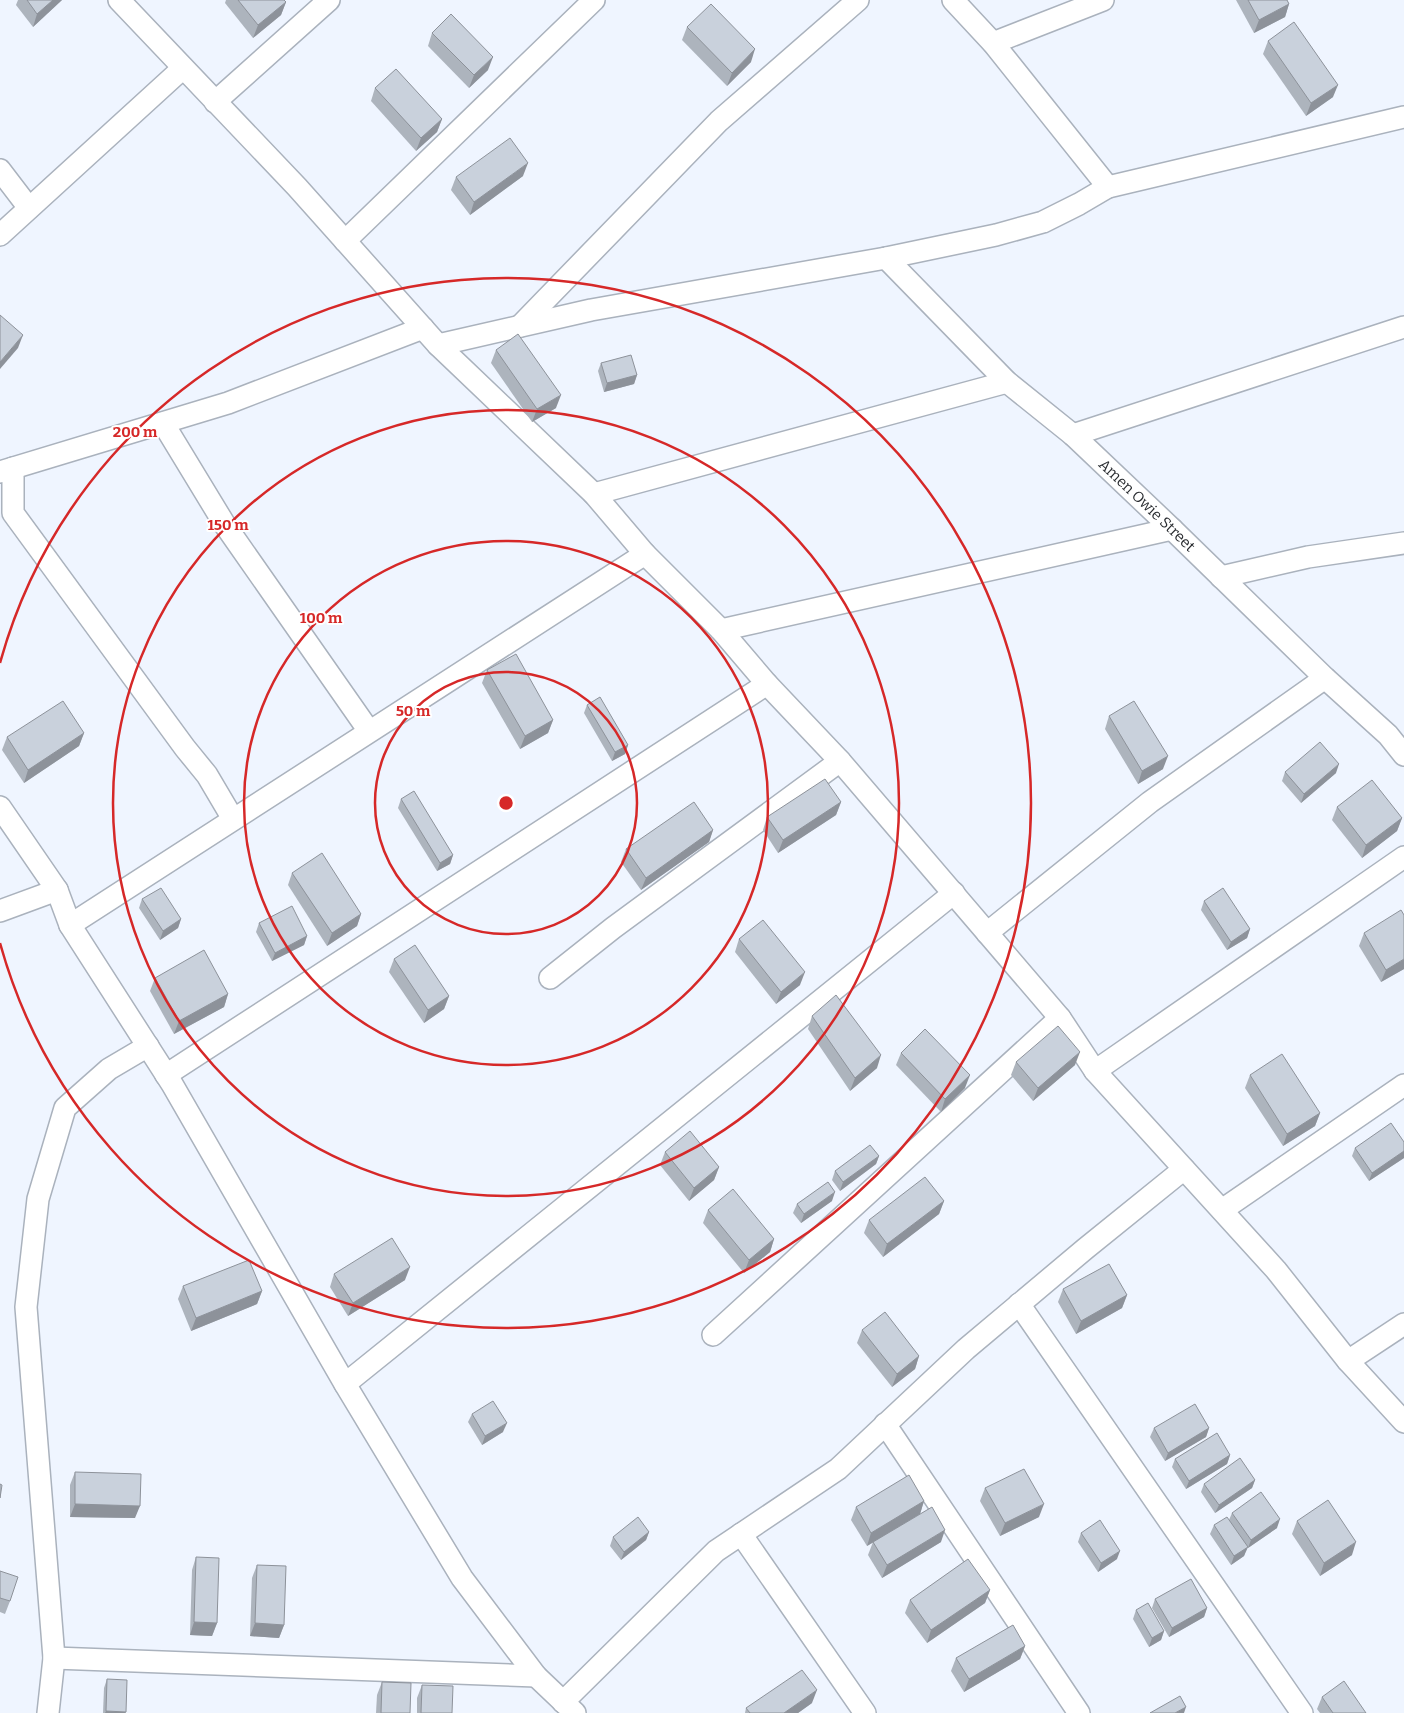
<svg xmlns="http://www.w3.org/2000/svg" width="1404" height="1713" font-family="Bitter,serif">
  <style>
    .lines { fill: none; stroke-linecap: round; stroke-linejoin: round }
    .minor-casing { stroke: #aab2bd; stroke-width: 24 }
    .minor { stroke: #fff; stroke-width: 21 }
    .wall { fill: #adb4bd }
    .shaded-wall { fill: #8d929a }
    .building { fill: #c9d1dc; stroke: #8d929a }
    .ring { fill: none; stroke: #d62828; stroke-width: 2.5 }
    .labels { text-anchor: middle; stroke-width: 4; stroke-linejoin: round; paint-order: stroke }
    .street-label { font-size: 15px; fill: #282b2f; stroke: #fff }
    .centre { fill: #d62828; stroke: #fff; stroke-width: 2.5 }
    .ring-label { font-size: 15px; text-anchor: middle; font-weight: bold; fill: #d62828; stroke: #fff; stroke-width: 4; stroke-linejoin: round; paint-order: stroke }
  </style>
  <rect width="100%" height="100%" fill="#eff5ff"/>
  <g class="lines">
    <defs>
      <g id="minor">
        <polyline points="119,0 297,187 438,345 594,494 645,554 721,630 767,684 840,761 1060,1018 1095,1071 1276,1270 1348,1361 1404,1422"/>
        <polyline points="953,0 993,43 1108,187"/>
        <polyline points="993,43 1103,0"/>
        <polyline points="215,102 329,0"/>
        <polyline points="0,170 29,208"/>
        <polyline points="0,235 183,68"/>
        <polyline points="345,241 594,0"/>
        <path id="s1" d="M886 258 1007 382 1073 435 1172 529 1325 678 1388 735 1404 755"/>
        <polyline points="520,326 719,121 858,0"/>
        <polyline points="438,345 591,310 886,258 996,235 1043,222 1079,204 1108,187 1404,117"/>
        <polyline points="163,423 225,525 369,731"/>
        <polyline points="1073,435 1404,327"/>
        <polyline points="13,468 13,513 185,748 207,775 233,819"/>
        <polyline points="0,472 228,403 423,328"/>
        <polyline points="594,494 1007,382"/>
        <polyline points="1221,577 1308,557 1404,543"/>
        <polyline points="721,630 1172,529"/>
        <polyline points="0,807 57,890 70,925 172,1084 345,1384 462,1578 536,1676 575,1713"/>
        <polyline points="0,911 57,890"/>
        <polyline points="70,925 645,554"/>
        <polyline points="987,933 1150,802 1325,678"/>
        <polyline points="550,978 613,928 840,761"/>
        <polyline points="1095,1071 1404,857"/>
        <polyline points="166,1075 767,684"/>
        <polyline points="1222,1210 1404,1085"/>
        <polyline points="1019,1304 1302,1713"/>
        <polyline points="713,1335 1060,1018"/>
        <polyline points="1348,1361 1404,1324"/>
        <polyline points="345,1384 954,893"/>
        <polyline points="885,1424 1079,1713"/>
        <polyline points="741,1534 865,1713"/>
        <polyline points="54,1658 536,1676"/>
        <polyline points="563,1702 716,1551 838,1469 966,1349 1085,1249 1184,1169"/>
        <polyline points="48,1713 54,1658 26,1307 38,1199 65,1108 109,1069 148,1046"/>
      </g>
    </defs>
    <use href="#minor" class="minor-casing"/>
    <use href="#minor" class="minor"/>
  </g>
  <g class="wall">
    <polygon points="18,0 62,0 33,27 16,5"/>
    <polygon points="226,0 284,0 286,2 281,15 253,38 225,3"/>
    <polygon points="1236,0 1287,0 1289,4 1285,17 1254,33"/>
    <polygon points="687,27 751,62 727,86 682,40"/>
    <polygon points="432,33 488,70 469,88 428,46"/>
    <polygon points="1268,41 1333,97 1306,116 1263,54"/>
    <polygon points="375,88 442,119 437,132 416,151 371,101"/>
    <polygon points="523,176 470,215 451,190 456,177"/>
    <polygon points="496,350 556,408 532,422 491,363"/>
    <polygon points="601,363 637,375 634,384 604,392 598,371"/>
    <polygon points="487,670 553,720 548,733 520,749 482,683"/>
    <polygon points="587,705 628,745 625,754 612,761 584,713"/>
    <polygon points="1109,716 1163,769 1138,784 1105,729"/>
    <polygon points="84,733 79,746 24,783 2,750 7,737"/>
    <polygon points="1285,772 1336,773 1301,803 1282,781"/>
    <polygon points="401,799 453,855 450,864 437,871 398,808"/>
    <polygon points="841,802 836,815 778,853 763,830 767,817"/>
    <polygon points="1337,807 1402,818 1397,831 1362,858 1332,820"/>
    <polygon points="713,830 709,842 641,890 621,862 626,849"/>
    <polygon points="292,873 361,914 357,926 327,946 288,885"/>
    <polygon points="142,899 181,919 178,928 160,940 139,908"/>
    <polygon points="1204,901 1250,929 1247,938 1227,950 1201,910"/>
    <polygon points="259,923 307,936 304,945 272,961 256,932"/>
    <polygon points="1364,933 1404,969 1381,982 1359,946"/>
    <polygon points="739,939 800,985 776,1004 735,952"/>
    <polygon points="394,959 449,996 444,1009 424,1023 389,972"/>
    <polygon points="155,978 228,994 224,1007 174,1034 150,991"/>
    <polygon points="812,1016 877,1068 850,1091 808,1029"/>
    <polygon points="901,1053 965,1088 941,1112 896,1065"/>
    <polygon points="1016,1062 1075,1065 1033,1101 1011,1075"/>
    <polygon points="1250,1075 1320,1113 1315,1126 1283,1146 1245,1088"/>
    <polygon points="1404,1142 1404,1158 1369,1181 1352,1156 1355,1148"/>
    <polygon points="665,1152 719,1167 714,1180 689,1201 660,1165"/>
    <polygon points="879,1156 876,1164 840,1191 832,1180 835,1171"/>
    <polygon points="832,1201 801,1223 793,1213 797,1204"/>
    <polygon points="944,1201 939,1214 883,1257 864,1233 869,1220"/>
    <polygon points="708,1210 774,1239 770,1252 744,1273 703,1223"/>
    <polygon points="334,1274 405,1280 348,1316 330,1287"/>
    <polygon points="183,1286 262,1291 257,1304 191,1331 178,1299"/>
    <polygon points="1063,1289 1127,1295 1122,1308 1076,1334 1058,1302"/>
    <polygon points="862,1330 919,1356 915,1369 892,1387 857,1343"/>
    <polygon points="472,1414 503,1432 482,1445 468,1422"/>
    <polygon points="1154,1428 1209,1428 1206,1437 1165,1461 1150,1437"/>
    <polygon points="1230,1455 1227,1464 1186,1489 1172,1467 1175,1459"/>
    <polygon points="75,1472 135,1518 70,1517 70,1485"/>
    <polygon points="1255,1480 1252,1488 1215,1513 1201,1492 1204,1484"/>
    <polygon points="985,1488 1039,1517 1000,1536 980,1501"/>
    <polygon points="924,1501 920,1514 867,1546 851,1520 856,1507"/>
    <polygon points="1232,1513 1277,1528 1248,1548 1247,1547 1244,1556 1231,1565 1210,1534 1214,1525 1229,1520"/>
    <polygon points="1297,1521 1352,1555 1320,1576 1292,1534"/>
    <polygon points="649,1532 646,1540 621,1560 610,1546 613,1537"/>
    <polygon points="1081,1533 1117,1559 1098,1572 1078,1542"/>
    <polygon points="873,1542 941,1542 882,1578 868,1555"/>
    <polygon points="196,1557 217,1623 212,1636 190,1635 192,1570"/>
    <polygon points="257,1565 284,1625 279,1638 250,1636 252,1578"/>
    <polygon points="0,1571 10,1601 5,1614 0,1612"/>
    <polygon points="990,1590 985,1603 927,1643 905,1613 910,1600"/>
    <polygon points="1155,1599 1207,1608 1204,1617 1169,1637 1152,1608"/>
    <polygon points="1136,1610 1164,1631 1161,1640 1149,1647 1133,1619"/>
    <polygon points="1025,1646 1020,1659 964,1692 951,1671 956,1658"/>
    <polygon points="107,1679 126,1712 125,1713 103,1713 104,1688"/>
    <polygon points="382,1682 410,1713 376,1713 377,1695"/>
    <polygon points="422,1685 452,1713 417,1713 417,1698"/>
    <polygon points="1322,1697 1366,1713 1320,1713 1317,1709"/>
    <polygon points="812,1703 798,1713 745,1713 746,1708"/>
  </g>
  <g class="shaded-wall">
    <polygon points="53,0 62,0 33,27 37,14"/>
    <polygon points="286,2 281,15 253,38 258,25"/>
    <polygon points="1289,4 1285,17 1254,33 1259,20"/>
    <polygon points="755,49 751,62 727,86 732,73"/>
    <polygon points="493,57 488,70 469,88 474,75"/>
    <polygon points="1338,85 1333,97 1306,116 1311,103"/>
    <polygon points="442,119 437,132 416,151 421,138"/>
    <polygon points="528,163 523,176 470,215 474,202"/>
    <polygon points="23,335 18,348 0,369 0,362"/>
    <polygon points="637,375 634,384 604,392 607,383"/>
    <polygon points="561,395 556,408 532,422 537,409"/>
    <polygon points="553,720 548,733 520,749 525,736"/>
    <polygon points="84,733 79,746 24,783 28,770"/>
    <polygon points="628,745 625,754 612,761 615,752"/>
    <polygon points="1168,756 1163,769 1138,784 1142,771"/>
    <polygon points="1339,764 1336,773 1301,803 1304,794"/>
    <polygon points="841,802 836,815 778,853 783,840"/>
    <polygon points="1402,818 1397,831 1362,858 1366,845"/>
    <polygon points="713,830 709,842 641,890 646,878"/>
    <polygon points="453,855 450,864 437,871 440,863"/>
    <polygon points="361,914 357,926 327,946 332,933"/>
    <polygon points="181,919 178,928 160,940 163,931"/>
    <polygon points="1250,929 1247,938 1227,950 1231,942"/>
    <polygon points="307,936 304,945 272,961 275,953"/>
    <polygon points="1404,959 1404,969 1381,982 1386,970"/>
    <polygon points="805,972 800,985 776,1004 781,992"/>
    <polygon points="228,994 224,1007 174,1034 179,1021"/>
    <polygon points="449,996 444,1009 424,1023 428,1010"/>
    <polygon points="1080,1052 1075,1065 1033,1101 1038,1088"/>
    <polygon points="881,1055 877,1068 850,1091 855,1078"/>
    <polygon points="970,1075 965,1088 941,1112 945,1099"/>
    <polygon points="1320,1113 1315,1126 1283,1146 1287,1134"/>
    <polygon points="1404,1151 1404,1158 1369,1181 1372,1173"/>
    <polygon points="879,1156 876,1164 840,1191 843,1182"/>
    <polygon points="719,1167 714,1180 689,1201 694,1188"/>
    <polygon points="835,1192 832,1201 801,1223 804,1214"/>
    <polygon points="944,1201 939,1214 883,1257 887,1244"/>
    <polygon points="774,1239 770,1252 744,1273 749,1260"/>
    <polygon points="410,1267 405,1280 348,1316 353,1303"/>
    <polygon points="262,1291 257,1304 191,1331 196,1318"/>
    <polygon points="1127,1295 1122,1308 1076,1334 1081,1321"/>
    <polygon points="919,1356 915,1369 892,1387 897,1374"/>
    <polygon points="507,1423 503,1432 482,1445 485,1436"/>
    <polygon points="1209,1428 1206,1437 1165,1461 1168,1453"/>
    <polygon points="1230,1455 1227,1464 1186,1489 1189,1481"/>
    <polygon points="1255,1480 1252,1488 1215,1513 1219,1505"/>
    <polygon points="924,1501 920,1514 867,1546 871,1533"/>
    <polygon points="75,1504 140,1506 135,1518 70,1517"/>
    <polygon points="1044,1504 1039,1517 1000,1536 1005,1523"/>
    <polygon points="1280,1519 1277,1528 1248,1548 1251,1540"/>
    <polygon points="945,1530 941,1542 882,1578 887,1565"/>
    <polygon points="649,1532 646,1540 621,1560 624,1552"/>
    <polygon points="1356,1542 1352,1555 1320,1576 1324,1563"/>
    <polygon points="1248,1547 1244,1556 1231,1565 1234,1556"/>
    <polygon points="1120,1551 1117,1559 1098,1572 1101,1563"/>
    <polygon points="990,1590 985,1603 927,1643 931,1630"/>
    <polygon points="1207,1608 1204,1617 1169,1637 1172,1628"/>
    <polygon points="194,1622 217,1623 212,1636 190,1635"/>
    <polygon points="255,1623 284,1625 279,1638 250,1636"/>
    <polygon points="1164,1631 1161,1640 1149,1647 1152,1638"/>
    <polygon points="1025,1646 1020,1659 964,1692 969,1679"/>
    <polygon points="817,1690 812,1703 798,1713 784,1713"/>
    <polygon points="1186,1707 1184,1713 1175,1713"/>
    <polygon points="106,1711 126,1712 125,1713 105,1713"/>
  </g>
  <g class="building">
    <polygon points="27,0 53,0 37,14"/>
    <polygon points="238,0 284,0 286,2 258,25"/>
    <polygon points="1248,0 1287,0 1289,4 1259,20"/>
    <polygon points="711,4 755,49 732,73 687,27"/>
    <polygon points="451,14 493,57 474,75 432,33"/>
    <polygon points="1294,22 1338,85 1311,103 1268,41"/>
    <polygon points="396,69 442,119 421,138 375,88"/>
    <polygon points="510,138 528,163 474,202 456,177"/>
    <polygon points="0,315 23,335 0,362"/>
    <polygon points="518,334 561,395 537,409 496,350"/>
    <polygon points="631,355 637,375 607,383 601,363"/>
    <polygon points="516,654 553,720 525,736 487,670"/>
    <polygon points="600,697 628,745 615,752 587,705"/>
    <polygon points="63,701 84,733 28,770 7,737"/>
    <polygon points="1134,701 1168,756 1142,771 1109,716"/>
    <polygon points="1320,742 1339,764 1304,794 1285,772"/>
    <polygon points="825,779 841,802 783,840 767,817"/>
    <polygon points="1372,780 1402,818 1366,845 1337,807"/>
    <polygon points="414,791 453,855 440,863 401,799"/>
    <polygon points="694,802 713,830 646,878 626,849"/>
    <polygon points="322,853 361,914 332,933 292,873"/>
    <polygon points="161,888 181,919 163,931 142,899"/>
    <polygon points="1223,888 1250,929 1231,942 1204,901"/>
    <polygon points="292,906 307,936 275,953 259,923"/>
    <polygon points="1401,910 1404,915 1404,959 1386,970 1364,933"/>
    <polygon points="763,920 805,972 781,992 739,939"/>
    <polygon points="415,945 449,996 428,1010 394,959"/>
    <polygon points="204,950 228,994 179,1021 155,978"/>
    <polygon points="836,995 881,1055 855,1078 812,1016"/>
    <polygon points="1058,1026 1080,1052 1038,1088 1016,1062"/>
    <polygon points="925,1029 970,1075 945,1099 901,1053"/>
    <polygon points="1282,1054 1320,1113 1287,1134 1250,1075"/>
    <polygon points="1391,1123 1404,1142 1404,1151 1372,1173 1355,1148"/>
    <polygon points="690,1131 719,1167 694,1188 665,1152"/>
    <polygon points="870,1145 879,1156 843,1182 835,1171"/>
    <polygon points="925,1177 944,1201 887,1244 869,1220"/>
    <polygon points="828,1182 835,1192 804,1214 797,1204"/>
    <polygon points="733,1189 774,1239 749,1260 708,1210"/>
    <polygon points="392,1238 410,1267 353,1303 334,1274"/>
    <polygon points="249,1260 262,1291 196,1318 183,1286"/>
    <polygon points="1109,1264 1127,1295 1081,1321 1063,1289"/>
    <polygon points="885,1312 919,1356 897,1374 862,1330"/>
    <polygon points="493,1401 507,1423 485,1436 472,1414"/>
    <polygon points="1195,1404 1209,1428 1168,1453 1154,1428"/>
    <polygon points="1217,1433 1230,1455 1189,1481 1175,1459"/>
    <polygon points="1240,1458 1255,1480 1219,1505 1204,1484"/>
    <polygon points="1024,1469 1044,1504 1005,1523 985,1488"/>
    <polygon points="75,1472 141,1474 140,1506 75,1504"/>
    <polygon points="909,1475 924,1501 871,1533 856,1507"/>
    <polygon points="0,1484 2,1485 0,1498"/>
    <polygon points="1261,1492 1280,1519 1251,1540 1232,1513"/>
    <polygon points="1328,1500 1356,1542 1324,1563 1297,1521"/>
    <polygon points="932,1507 945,1530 887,1565 873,1542"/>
    <polygon points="638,1517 649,1532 624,1552 613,1537"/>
    <polygon points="1227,1517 1248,1547 1234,1556 1214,1525"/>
    <polygon points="1100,1520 1120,1551 1101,1563 1081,1533"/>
    <polygon points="196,1557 219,1558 217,1623 194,1622"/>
    <polygon points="968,1559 990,1590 931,1630 910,1600"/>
    <polygon points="257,1565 286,1566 284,1625 255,1623"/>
    <polygon points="0,1571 18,1577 10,1601 0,1598"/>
    <polygon points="1191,1579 1207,1608 1172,1628 1155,1599"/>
    <polygon points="1148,1603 1164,1631 1152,1638 1136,1610"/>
    <polygon points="1013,1625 1025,1646 969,1679 956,1658"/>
    <polygon points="802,1670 817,1690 784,1713 750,1713 746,1708"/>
    <polygon points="107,1679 127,1680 126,1712 106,1711"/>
    <polygon points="1344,1681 1366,1713 1333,1713 1322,1697"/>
    <polygon points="382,1682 411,1683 410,1713 381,1713"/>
    <polygon points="422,1685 453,1686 452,1713 421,1713"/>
    <polygon points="1180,1696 1186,1707 1175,1713 1150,1713"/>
  </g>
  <g class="ring">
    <circle cx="506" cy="803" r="131"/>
    <circle cx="506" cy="803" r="262"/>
    <circle cx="506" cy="803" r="393"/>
    <path d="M0 663A525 525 0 1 1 0 943"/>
  </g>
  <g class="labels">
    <g class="street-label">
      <text dy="5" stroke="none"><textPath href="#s1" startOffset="360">Amen Owie Street</textPath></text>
    </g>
  </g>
  <circle cx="506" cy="803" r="8" class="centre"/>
  <g class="ring-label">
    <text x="135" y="437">200 m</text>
    <text x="228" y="530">150 m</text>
    <text x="321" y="623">100 m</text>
    <text x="413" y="716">50 m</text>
  </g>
</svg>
